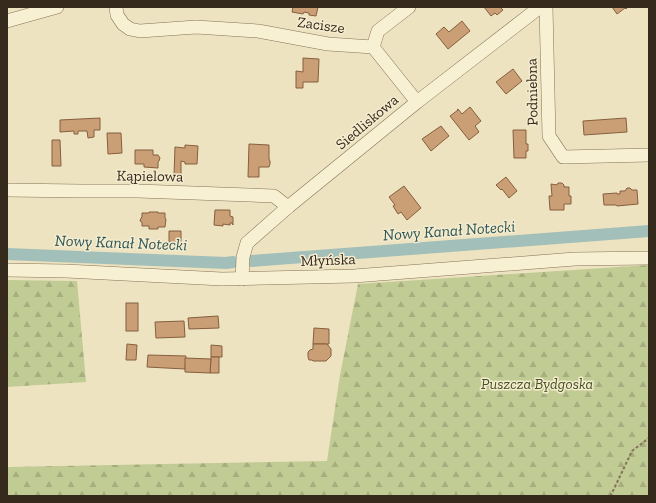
<svg xmlns="http://www.w3.org/2000/svg" width="656" height="503" font-family="'Zilla Slab',serif">
  <style>
    .forest { fill: url(#forest-firs) }
    .lines { fill: none; stroke-linecap: round; stroke-linejoin: round }
    .canal { stroke: #a3bfb9; stroke-width: 12 }
    .building { fill: #cb9f76; stroke: #855f3e }
    .street-casing { stroke: #867358; stroke-width: 14 }
    .path { stroke: #867358; stroke-width: 2; stroke-dasharray: 3 2; stroke-linecap: butt }
    .street { stroke: #f8f0d3; stroke-width: 13 }
    .labels { text-anchor: middle; stroke-width: 3; stroke-linejoin: round; paint-order: stroke }
    .street-label { font-size: 15px; fill: #352a1c; stroke: #f5eccf }
    .park-label { font-size: 15px; font-style: italic; fill: #435223; stroke: #f5eccf }
    .water-label { font-size: 16px; font-style: italic; fill: #2c5555; stroke: #f5eccf }
  </style>
  <defs>
    <pattern id="forest-firs" width="22" height="20" patternUnits="userSpaceOnUse"><rect width="22" height="20" fill="#c1cb94"/><path d="M5 1l3.5 6h-7zM16 11l3.5 6h-7z" fill="#a6ae7f"/></pattern>
  </defs>
  <rect width="100%" height="100%" fill="#ede3c0"/>
  <g class="forest">
    <polygon points="649,265 649,496 7,496 7,467 327,461 340,375 358,284"/>
    <polygon points="7,280 77,281 86,382 7,387"/>
  </g>
  <g class="lines">
    <g class="canal">
      <polyline points="7,254 226,263 233,262"/>
      <polyline points="252,261 649,231"/>
    </g>
  </g>
  <g class="building">
    <polygon points="293,7 318,7 316,16 309,15 309,13 304,12 303,14 292,12"/>
    <polygon points="484,7 500,7 503,10 497,15 495,13 491,16"/>
    <polygon points="612,7 628,7 626,9 625,8 617,14"/>
    <polygon points="462,21 470,31 448,49 436,34 444,27 449,32"/>
    <polygon points="303,58 319,59 318,82 303,82 303,88 296,88 296,71 303,72"/>
    <polygon points="513,69 522,81 506,94 496,82"/>
    <polygon points="470,107 481,121 475,126 479,132 469,140 450,116 458,110 457,110 458,109 462,114"/>
    <polygon points="100,118 100,130 94,130 94,137 88,138 87,131 78,131 78,134 74,134 74,131 60,132 60,120"/>
    <polygon points="626,118 627,132 584,135 583,121"/>
    <polygon points="441,126 449,136 444,140 431,151 422,139"/>
    <polygon points="513,130 526,130 526,144 528,144 528,151 526,151 526,158 514,158"/>
    <polygon points="107,133 121,133 122,153 108,154"/>
    <polygon points="52,140 60,140 61,166 52,166"/>
    <polygon points="249,144 269,145 269,159 270,161 270,164 269,167 259,167 259,177 248,177"/>
    <polygon points="185,145 198,146 197,164 185,164 185,162 181,161 181,176 174,175 175,147 185,148"/>
    <polygon points="135,150 153,150 153,155 158,155 160,158 159,161 158,162 158,168 144,167 144,164 135,164"/>
    <polygon points="506,177 517,191 509,198 502,189 501,190 496,185"/>
    <polygon points="558,183 562,183 564,185 564,187 569,187 569,196 571,196 571,204 564,204 564,210 550,210 549,196 552,196 551,184 557,185"/>
    <polygon points="404,186 421,208 407,220 401,212 398,214 393,206 395,205 389,197"/>
    <polygon points="627,188 630,188 632,190 637,190 638,204 617,206 616,205 604,205 603,194 617,193 617,194 620,194 620,191 625,191"/>
    <polygon points="215,210 230,210 230,216 233,217 233,225 232,223 230,223 230,225 223,224 223,226 214,225"/>
    <polygon points="149,212 158,212 158,213 165,213 165,218 166,219 165,227 158,227 158,229 149,229 149,226 142,226 142,222 140,221 141,218 142,217 142,213 149,213"/>
    <polygon points="169,231 181,231 181,243 169,242"/>
    <rect x="126" y="303" width="12" height="28"/>
    <polygon points="218,316 219,328 189,329 188,318"/>
    <polygon points="184,321 185,337 156,338 155,322"/>
    <polygon points="314,328 329,329 329,344 313,344"/>
    <polygon points="127,344 137,345 136,360 126,360"/>
    <polygon points="313,344 327,344 331,349 331,356 326,361 313,361 312,360 309,360 308,357 308,352 310,350 313,349"/>
    <polygon points="211,345 222,346 222,357 211,357"/>
    <polygon points="148,355 186,356 185,369 147,367"/>
    <polygon points="211,357 219,357 219,373 210,373"/>
    <polygon points="185,358 211,359 210,373 185,372"/>
  </g>
  <g class="lines">
    <defs>
      <g id="street">
        <polyline points="116,7 117,15 123,24 130,29 140,31 196,27 258,31 328,44 373,47"/>
        <polyline points="409,7 378,31 373,47 417,102"/>
        <polyline points="546,7 549,136 563,157 649,155"/>
        <polyline points="7,21 57,7"/>
        <polyline points="7,190 81,191 138,191 274,196 288,207"/>
        <polyline points="7,270 66,271 222,279 354,276 575,259 649,258"/>
        <polyline points="242,279 243,257 247,243 288,207 417,102 540,7"/>
      </g>
    </defs>
    <use href="#street" class="street-casing"/>
    <polyline class="path" points="610,496 611,495 632,451 649,438"/>
    <use href="#street" class="street"/>
  </g>
  <g class="labels">
    <g class="street-label">
      <text transform="translate(321 25) rotate(8)" y="5">Zacisze</text>
      <text transform="translate(532 92) rotate(-91)" y="5">Podniebna</text>
      <text transform="translate(367 122) rotate(-40)" y="5">Siedliskowa</text>
      <text transform="translate(150 176) rotate(1)" y="5">Kąpielowa</text>
      <text transform="translate(328 260) rotate(-2)" y="5">Młyńska</text>
    </g>
    <g class="park-label">
      <text x="537" y="389">Puszcza Bydgoska</text>
    </g>
    <g class="water-label">
      <text transform="translate(449 230) rotate(-4)" y="6">Nowy Kanał Notecki</text>
      <text transform="translate(121 242) rotate(2)" y="6">Nowy Kanał Notecki</text>
    </g>
  </g>
  <rect width="656" height="503" fill="none" stroke="#352a1c" stroke-width="16"/>
</svg>
